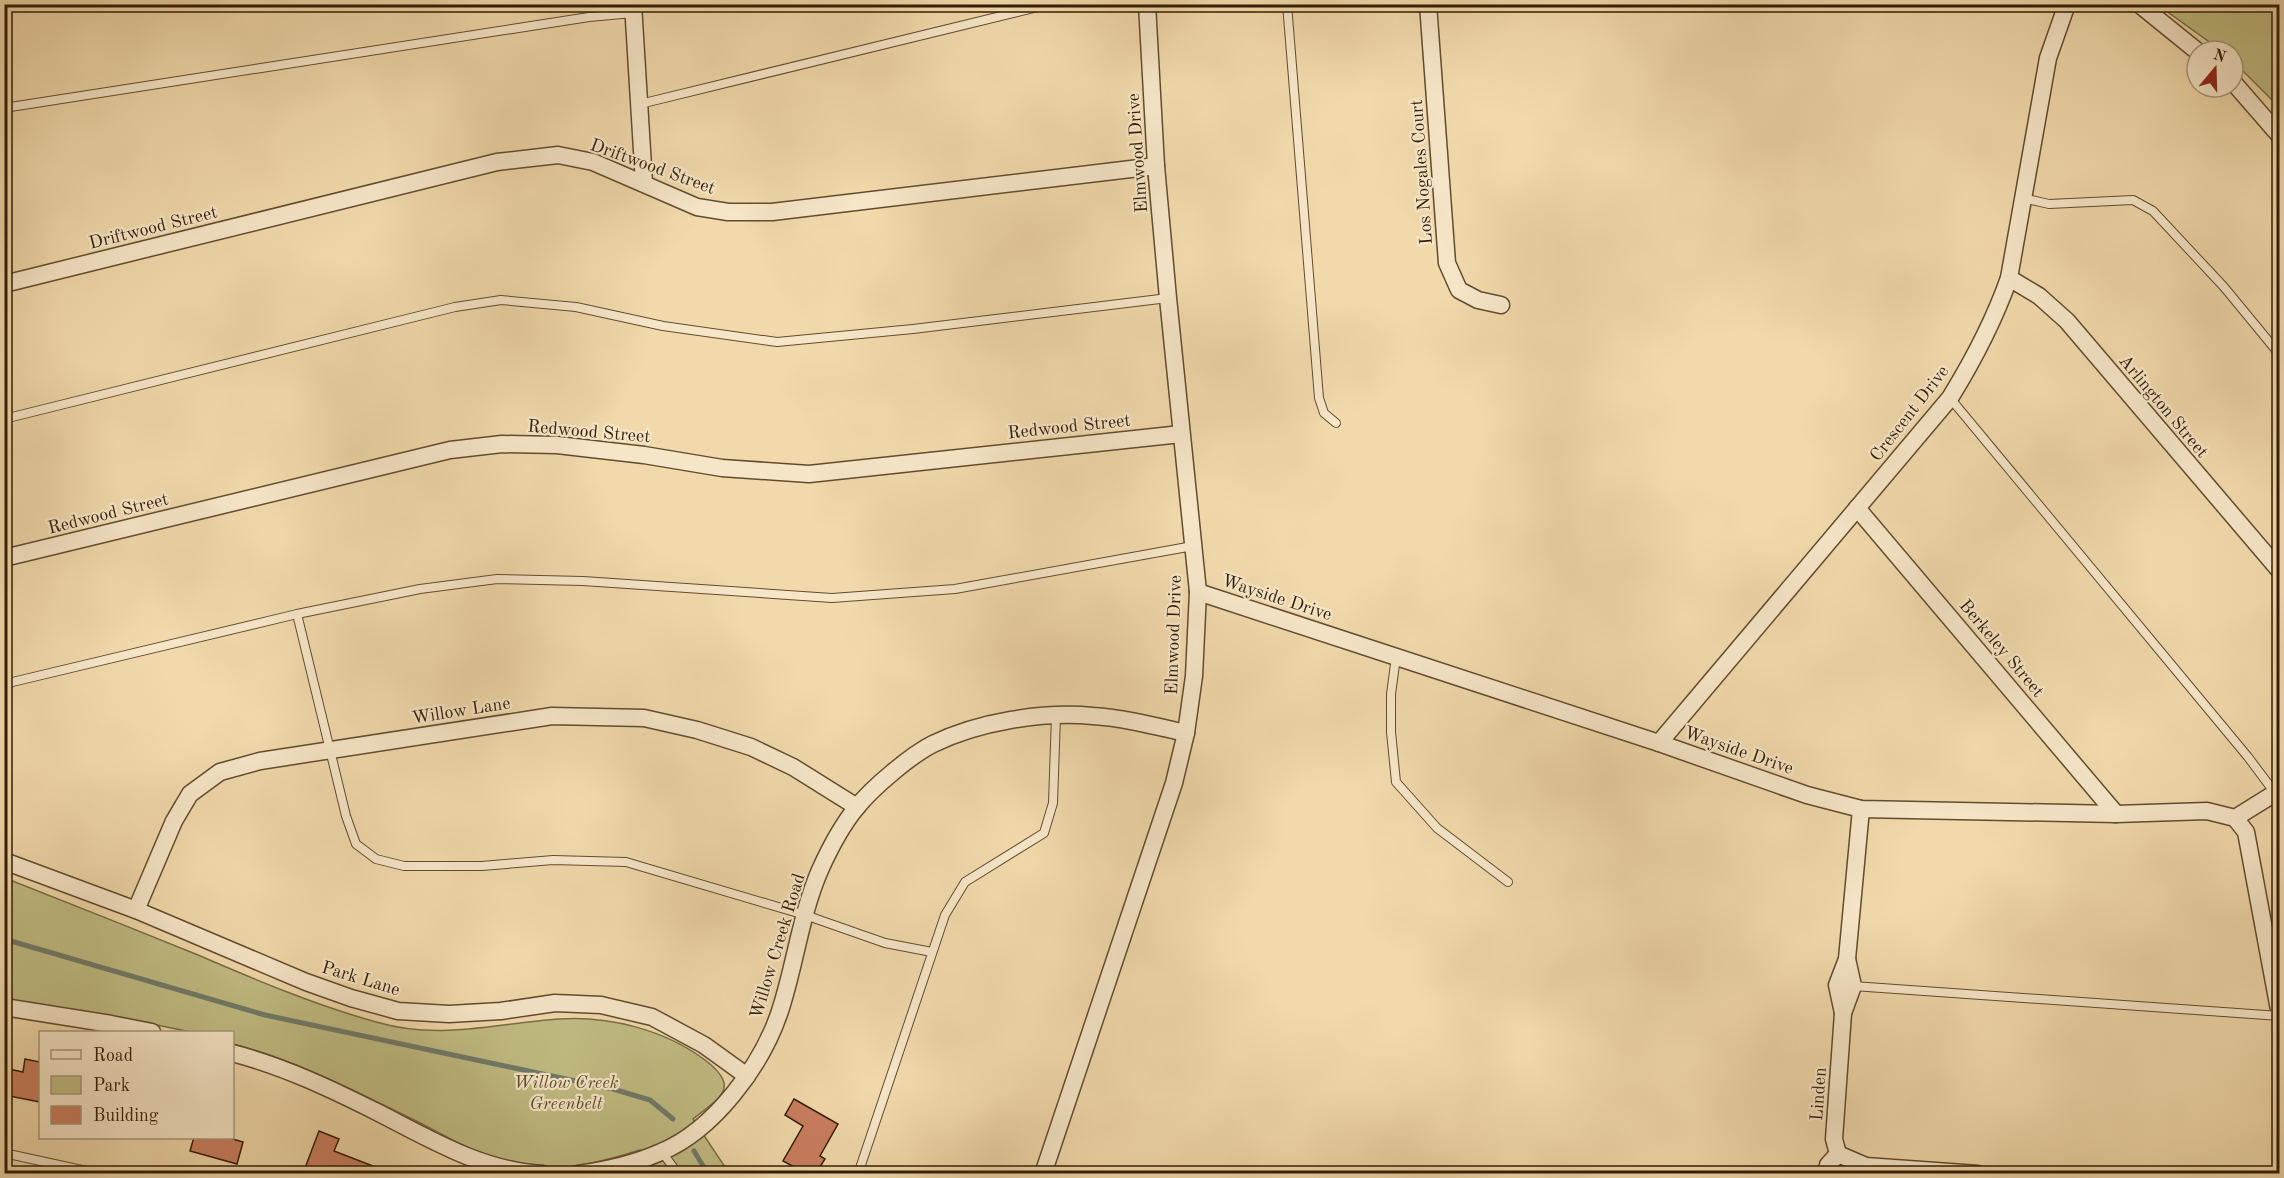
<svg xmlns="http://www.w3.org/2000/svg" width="2284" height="1178" font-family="'Old Standard TT',serif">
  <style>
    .green { fill: #c1bd84; stroke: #7a6d44; stroke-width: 1.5 }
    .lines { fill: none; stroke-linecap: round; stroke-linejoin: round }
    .stream { stroke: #717b69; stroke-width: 5 }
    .building { fill: #ca7f60; stroke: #321d04; stroke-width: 1.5 }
    .lane-casing { stroke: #624c2e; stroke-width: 10 }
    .street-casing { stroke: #624c2e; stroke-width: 19 }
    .lane { stroke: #f6e6c8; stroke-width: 8 }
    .street { stroke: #f6e6c8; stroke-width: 16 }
    .labels { text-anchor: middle; stroke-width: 4.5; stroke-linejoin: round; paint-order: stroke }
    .street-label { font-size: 18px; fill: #321d04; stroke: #f6e6c8 }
    .park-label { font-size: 18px; font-style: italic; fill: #5d4d2a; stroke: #f6e6c8 }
  </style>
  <rect width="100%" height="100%" fill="#f1d9ab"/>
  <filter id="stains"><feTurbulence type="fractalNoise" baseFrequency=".00333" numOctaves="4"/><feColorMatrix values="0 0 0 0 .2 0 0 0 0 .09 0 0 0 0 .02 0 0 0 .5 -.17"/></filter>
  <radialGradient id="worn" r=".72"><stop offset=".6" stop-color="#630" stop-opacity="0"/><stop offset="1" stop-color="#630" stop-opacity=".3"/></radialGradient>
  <g class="green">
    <polygon points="2158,5 2279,5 2279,107 2233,61 2233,51 2222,51"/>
    <path d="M5 878C69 903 134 929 198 955 256 980 315 1005 376 1022 442 1041 494 1023 560 1019 610 1016 665 1030 705 1060 742 1088 719 1098 693 1119L729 1173H653L640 1150C605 1161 565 1172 528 1167 489 1162 452 1139 418 1122 357 1092 298 1061 233 1044L232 1032H191L142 1022 5 999Z"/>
  </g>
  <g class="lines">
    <g class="stream">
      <polyline points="4,939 265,1015 613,1089 650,1100 673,1119"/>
      <polyline points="694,1151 708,1174"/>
    </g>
  </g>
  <g class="building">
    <polygon points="25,1059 40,1062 40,1102 4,1095 4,1068 23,1072"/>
    <polygon points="794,1099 838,1124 820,1156 825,1159 816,1173 805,1173 783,1161 803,1126 785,1115"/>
    <polygon points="319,1131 339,1139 334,1151 391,1173 319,1173 305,1168"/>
    <polygon points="194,1137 226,1137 243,1142 237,1164 190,1151"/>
  </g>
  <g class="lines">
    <defs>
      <g id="lane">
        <polyline points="1287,4 1319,398 1324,413 1336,423"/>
        <polyline points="640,104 1050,4"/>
        <polyline points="4,108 589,17 633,13"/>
        <polyline points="2023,198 2049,204 2133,200 2153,211 2224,287 2280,355"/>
        <polyline points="1950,398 2248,757 2275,793"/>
        <polyline points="4,419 455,307 501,300 576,307 663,326 777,342 913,329 1168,298"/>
        <polyline points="297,614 346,816 356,844 376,859 404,866 482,866 553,860 626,862 805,915 885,943 932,952"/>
        <polyline points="1396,657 1391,694 1391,732 1396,782 1437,828 1508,882"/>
        <polyline points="4,684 297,614 420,589 497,579 583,581 832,598 955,589 1193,546"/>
        <polyline points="1853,986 2280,1016"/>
        <polyline points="662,1152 678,1174"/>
        <polyline points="4,1153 100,1174"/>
        <polyline points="858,1174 945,915 965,882 1044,833 1053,803 1056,716"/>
      </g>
      <g id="street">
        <polyline points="633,4 644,183"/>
        <polyline points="1428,4 1447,263 1459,290 1478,300 1501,305"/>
        <polyline points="2139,4 2197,51"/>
        <polyline points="2233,82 2280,136"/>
        <polyline points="2009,278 2039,296 2067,321 2280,571"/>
        <polyline points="4,284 497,162 558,155 593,162 697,207 728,212 772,212 1156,166"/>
        <polyline points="1857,508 2116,814"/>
        <polyline points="4,558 450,450 502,444 557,445 644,455 722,468 809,474 1181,434"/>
        <polyline points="1198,592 1659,743 1807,795 1861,809 2116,814 2207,811 2235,818 2280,790"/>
        <path d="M1659 743 1950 398C1974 359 1994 321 2009 278L2048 58 2067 4"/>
        <polyline points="2235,818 2246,832 2280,1015"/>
        <polyline points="4,861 136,910 306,982 351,998 398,1011 449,1014 501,1011 555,1003 601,1005 652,1017 704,1045 747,1076"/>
        <polyline points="136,910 174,821 190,794 220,772 260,761 552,716 644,718 697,730 751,747 793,767 857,807"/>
        <polyline points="4,1007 111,1024 152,1032"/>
        <polyline points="1843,1013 1853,986 1847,959"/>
        <path d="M232 1053C283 1066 331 1089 377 1112 430 1139 482 1171 543 1174"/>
        <polyline points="1838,1154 1834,1139 1843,1013 1837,985 1847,959 1861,809"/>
        <polyline points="1838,1154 1866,1166 1978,1174"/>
        <path d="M578 1174C607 1170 634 1164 661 1152 714 1130 761 1066 779 1014 795 967 800 916 820 870 829 850 842 825 857 807 872 788 911 755 933 744 978 722 1043 711 1093 716 1124 718 1155 726 1186 733"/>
        <polyline points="1043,1174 1174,783 1186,733 1194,676 1198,592 1168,298 1156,166 1147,4"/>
        <polyline points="1826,1174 1828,1165 1838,1154"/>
      </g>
    </defs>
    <use href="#lane" class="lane-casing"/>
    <use href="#street" class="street-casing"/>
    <use href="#lane" class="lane"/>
    <use href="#street" class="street"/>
  </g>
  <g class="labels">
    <g class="street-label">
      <text transform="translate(1137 153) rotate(-94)" y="6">Elmwood Drive</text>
      <text transform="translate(653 166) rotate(20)" y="6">Driftwood Street</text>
      <text transform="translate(1421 172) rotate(-94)" y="6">Los Nogales Court</text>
      <text transform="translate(153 227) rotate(-14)" y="6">Driftwood Street</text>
      <text transform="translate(2164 406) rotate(50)" y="6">Arlington Street</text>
      <text transform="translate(1909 413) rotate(-52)" y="6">Crescent Drive</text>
      <text transform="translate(1069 426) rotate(-6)" y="6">Redwood Street</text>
      <text transform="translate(589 431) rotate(5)" y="6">Redwood Street</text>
      <text transform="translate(108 513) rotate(-14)" y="6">Redwood Street</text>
      <text transform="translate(1277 597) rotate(18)" y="6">Wayside Drive</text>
      <text transform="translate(1173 635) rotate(-88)" y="6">Elmwood Drive</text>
      <text transform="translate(2002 648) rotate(50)" y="6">Berkeley Street</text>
      <text transform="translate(461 710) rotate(-9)" y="6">Willow Lane</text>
      <text transform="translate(1739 750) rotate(19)" y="6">Wayside Drive</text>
      <text transform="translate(777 946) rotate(-73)" y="6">Willow Creek Road</text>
      <text transform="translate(361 978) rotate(17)" y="6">Park Lane</text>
      <text transform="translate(1818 1094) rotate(-86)" y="6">Linden</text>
    </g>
    <g class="park-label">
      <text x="566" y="1088">Willow Creek<tspan x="566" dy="21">Greenbelt</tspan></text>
    </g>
  </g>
  <rect width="2284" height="1178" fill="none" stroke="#f1d9ab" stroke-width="24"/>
  <rect x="6" y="6" width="2272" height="1166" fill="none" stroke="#321d04" stroke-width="3"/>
  <rect x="12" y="12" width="2260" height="1154" fill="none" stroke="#321d04" stroke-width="1.5"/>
  <rect x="39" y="1031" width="195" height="108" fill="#f6e6c8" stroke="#a8967a" stroke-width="1.5"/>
  <rect x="51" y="1050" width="30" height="9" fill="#f6e6c8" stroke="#a8967a" stroke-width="1.5"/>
  <text x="93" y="1061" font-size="18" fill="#321d04">Road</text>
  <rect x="51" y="1076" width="30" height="18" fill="#c1bd84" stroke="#a8967a" stroke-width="1.5"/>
  <text x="93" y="1091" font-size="18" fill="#321d04">Park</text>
  <rect x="51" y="1106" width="30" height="18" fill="#ca7f60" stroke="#a8967a" stroke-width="1.5"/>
  <text x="93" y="1121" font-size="18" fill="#321d04">Building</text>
  <g transform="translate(2215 69) rotate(19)"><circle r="28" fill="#f6e6c8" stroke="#a8967a" stroke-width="1.5"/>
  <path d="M0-4.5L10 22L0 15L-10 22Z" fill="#8f2418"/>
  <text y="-9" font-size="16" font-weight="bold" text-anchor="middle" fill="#321d04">N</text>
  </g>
  <rect width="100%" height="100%" filter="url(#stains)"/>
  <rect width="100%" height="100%" fill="url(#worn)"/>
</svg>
